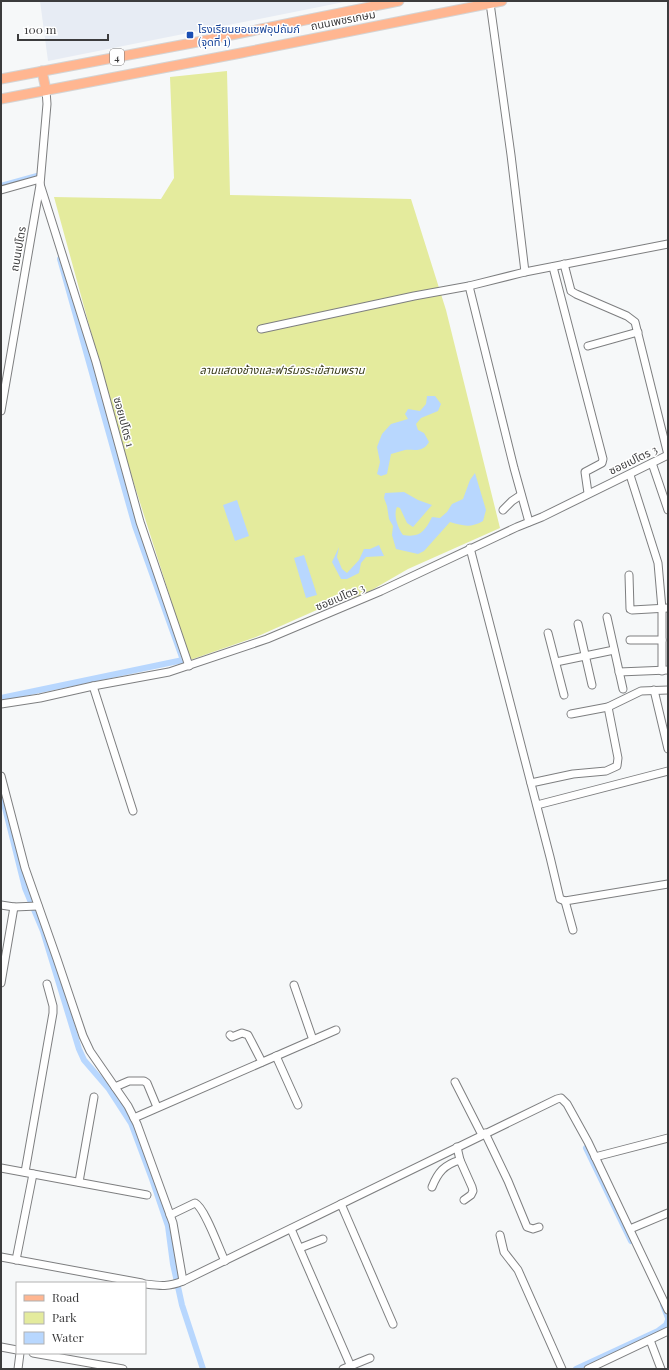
<svg xmlns="http://www.w3.org/2000/svg" width="669" height="1370" font-family="'Playfair Display','Noto Sans Thai',serif">
  <style>
    .built { fill: #e7ecf4 }
    .green { fill: #e4eb9d }
    .water { fill: #b8d7fe }
    .lines { fill: none; stroke-linecap: round; stroke-linejoin: round }
    .canal { stroke: #b8d7fe; stroke-width: 6 }
    .minor-casing { stroke: #7e7f80; stroke-width: 9 }
    .major-casing { stroke: #d4d4d4; stroke-width: 11 }
    .minor { stroke: #fff; stroke-width: 7 }
    .major { stroke: #ffb691; stroke-width: 9 }
    .transit-dot { fill: #1a4fb4; stroke: #fff; stroke-width: 1.5 }
    .labels { text-anchor: middle; stroke-width: 3; stroke-linejoin: round; paint-order: stroke }
    .shield { fill: #fff; stroke: #767677; stroke-width: 1 }
    .shield-label { font-size: 10px; font-weight: bold; fill: #3c3c3d }
    .street-label { font-size: 11px; fill: #3c3c3d; stroke: #fff }
    .transit-label { font-size: 11px; fill: #164399; stroke: #fff; text-anchor: start }
    .park-label { font-size: 11px; font-style: italic; fill: #383a17; stroke: #fff }
  </style>
  <rect width="100%" height="100%" fill="#f6f8f9"/>
  <polygon class="built" points="40,1 349,1 48,61"/>
  <polygon class="green" points="227,71 230,195 411,199 446,310 500,528 408,569 370,591 353,598 346,597 256,637 190,660 123,449 54,197 161,199 174,178 170,77"/>
  <g class="water">
    <path d="M427 396H435L441 404 438 411 421 418 416 424 418 430 424 433 429 442C423 453 414 449 405 450 400 451 396 453 391 454L387 474 381 476 377 474 380 462 377 447 382 434 391 424 408 419 405 414 408 409 420 411 426 404Z"/>
    <path d="M475 473 486 510 483 521C471 528 463 526 450 522L424 551 418 554 396 549 392 535 393 526 389 519 387 506 384 498 385 493 404 492 418 500 432 505 413 527 407 523 400 508 397 507C393 515 398 528 403 535 420 538 425 531 432 517L440 518 447 512 452 504 463 499 470 480Z"/>
    <polygon points="237,500 249,536 235,541 223,505"/>
    <polygon points="379,545 384,556 366,557 361,563 359,573 347,579 341,579 332,562 339,547 337,557 342,569 347,573 359,560 364,549 370,549"/>
    <polygon points="304,555 317,595 306,598 294,558"/>
  </g>
  <g class="lines">
    <g class="canal">
      <polyline points="1,186 37,176 39,183"/>
      <polyline points="1,698 183,660 135,526 60,259"/>
      <polyline points="1,792 25,888 43,931 79,1049 84,1060 109,1089 131,1123 152,1179 168,1226 173,1264 182,1305 203,1369"/>
      <polyline points="586,1148 631,1241"/>
      <polyline points="663,1305 668,1318"/>
      <polyline points="576,1369 658,1331 666,1325 668,1320"/>
    </g>
    <defs>
      <g id="minor">
        <polyline points="490,3 511,155 525,272"/>
        <polyline points="40,184 96,362 140,522 189,666"/>
        <polyline points="1,190 40,179"/>
        <polyline points="564,264 571,291 576,294 627,316 635,322 668,455"/>
        <polyline points="553,267 603,459 602,463 585,472 588,493"/>
        <polyline points="469,286 514,468 529,522"/>
        <polyline points="261,329 414,296 469,286 525,272 668,244"/>
        <polyline points="588,346 638,332"/>
        <polyline points="1,411 40,185 47,104 46,90"/>
        <polyline points="652,463 668,510"/>
        <polyline points="630,475 658,563 662,609 662,671"/>
        <polyline points="503,510 512,501 521,495"/>
        <polyline points="470,548 550,857 560,899 565,901 668,884"/>
        <polyline points="629,575 630,609 632,610 668,608"/>
        <polyline points="607,617 623,689"/>
        <polyline points="578,624 592,685"/>
        <polyline points="548,633 564,695"/>
        <polyline points="630,640 662,640"/>
        <polyline points="556,662 614,650"/>
        <polyline points="619,672 668,670"/>
        <polyline points="93,686 133,811"/>
        <polyline points="654,690 668,749"/>
        <polyline points="1,704 40,698 93,686 169,672 267,639 381,591 517,527 542,517 668,455"/>
        <polyline points="571,714 608,707 641,691 668,690"/>
        <polyline points="1,776 25,868 57,959 83,1036 90,1051 128,1106 137,1124 173,1223 183,1281"/>
        <polyline points="531,783 573,774 606,771 617,766 618,758 608,707"/>
        <polyline points="537,805 668,771"/>
        <polyline points="565,901 573,930"/>
        <polyline points="1,905 14,907 38,906"/>
        <polyline points="1,983 14,907"/>
        <polyline points="294,985 313,1040"/>
        <polyline points="230,1035 232,1037 242,1033 248,1035 262,1062"/>
        <polyline points="276,1056 298,1105"/>
        <polyline points="455,1082 482,1135"/>
        <polyline points="115,1087 129,1081 144,1081 147,1083 157,1107"/>
        <polyline points="134,1118 336,1030"/>
        <polyline points="485,1133 508,1181 527,1227 533,1229 539,1227"/>
        <polyline points="595,1157 668,1138"/>
        <polyline points="460,1160 472,1187 473,1191 471,1195 464,1200"/>
        <polyline points="1,1168 147,1195"/>
        <polyline points="25,1172 53,1013 53,1006 47,984"/>
        <polyline points="79,1182 94,1097"/>
        <path d="M432 1187C438 1172 444 1165 460 1160L457 1147"/>
        <polyline points="341,1204 393,1324"/>
        <path d="M170 1215 195 1203C205 1208 219 1249 225 1261"/>
        <polyline points="291,1229 352,1369"/>
        <polyline points="630,1229 668,1213"/>
        <polyline points="500,1235 504,1252 518,1270 562,1369"/>
        <polyline points="300,1248 323,1239"/>
        <polyline points="1,1257 142,1283"/>
        <polyline points="16,1260 33,1174"/>
        <path d="M145 1284C161 1286 168 1287 183 1281L557 1099 561 1098 567 1104 588 1142 668 1310"/>
        <polyline points="650,1340 661,1369"/>
        <polyline points="1,1347 17,1350"/>
        <polyline points="33,1353 123,1369"/>
        <polyline points="18,1369 20,1353"/>
        <polyline points="343,1369 370,1358"/>
        <polyline points="588,1369 668,1331"/>
      </g>
      <g id="major">
        <polyline points="42,71 46,90"/>
        <polyline points="1,79 192,43 399,1"/>
        <polyline points="1,99 241,53 502,1"/>
      </g>
    </defs>
    <use href="#minor" class="minor-casing"/>
    <use href="#major" class="major-casing"/>
    <use href="#minor" class="minor"/>
    <use href="#major" class="major"/>
  </g>
  <rect class="transit-dot" x="186" y="31" width="8" height="8" rx="2"/>
  <g class="labels">
    <rect class="shield" x="110" y="49" width="14" height="16" rx="3"/>
    <g class="shield-label">
      <text x="117" y="61">4</text>
    </g>
    <g class="street-label">
      <text transform="translate(343 20) rotate(-11)" y="4">ถนนเพชรเกษม</text>
      <text transform="translate(18 249) rotate(-80)" y="4">ถนนเปโตร</text>
      <text transform="translate(124 422) rotate(75)" y="4">ซอยเปโตร 1</text>
      <text transform="translate(633 460) rotate(-26)" y="4">ซอยเปโตร 3</text>
      <text transform="translate(340 597) rotate(-23)" y="4">ซอยเปโตร 3</text>
    </g>
    <g class="transit-label">
      <text x="198" y="33">โรงเรียนยอแซฟอุปถัมภ์<tspan x="198" dy="13">(จุดที่ 1)</tspan></text>
    </g>
    <g class="park-label">
      <text x="282" y="374">ลานแสดงช้างและฟาร์มจระเข้สามพราน</text>
    </g>
  </g>
  <rect width="669" height="1370" fill="none" stroke="#3c3c3d" stroke-width="4"/>
  <rect x="16" y="1282" width="130" height="72" fill="#ffffff" stroke="#b1b1b1"/>
  <rect x="24" y="1295" width="20" height="6" fill="#ffb691" stroke="#b1b1b1"/>
  <text x="52" y="1302" font-size="12" fill="#3c3c3d">Road</text>
  <rect x="24" y="1312" width="20" height="12" fill="#e4eb9d" stroke="#b1b1b1"/>
  <text x="52" y="1322" font-size="12" fill="#3c3c3d">Park</text>
  <rect x="24" y="1332" width="20" height="12" fill="#b8d7fe" stroke="#b1b1b1"/>
  <text x="52" y="1342" font-size="12" fill="#3c3c3d">Water</text>
  <path d="M18 34v6h90v-6" fill="none" stroke="#3c3c3d" stroke-width="2"/>
  <text x="24" y="34" font-size="12" fill="#3c3c3d" stroke="#ffffff" stroke-width="3" paint-order="stroke">100 m</text>
</svg>
